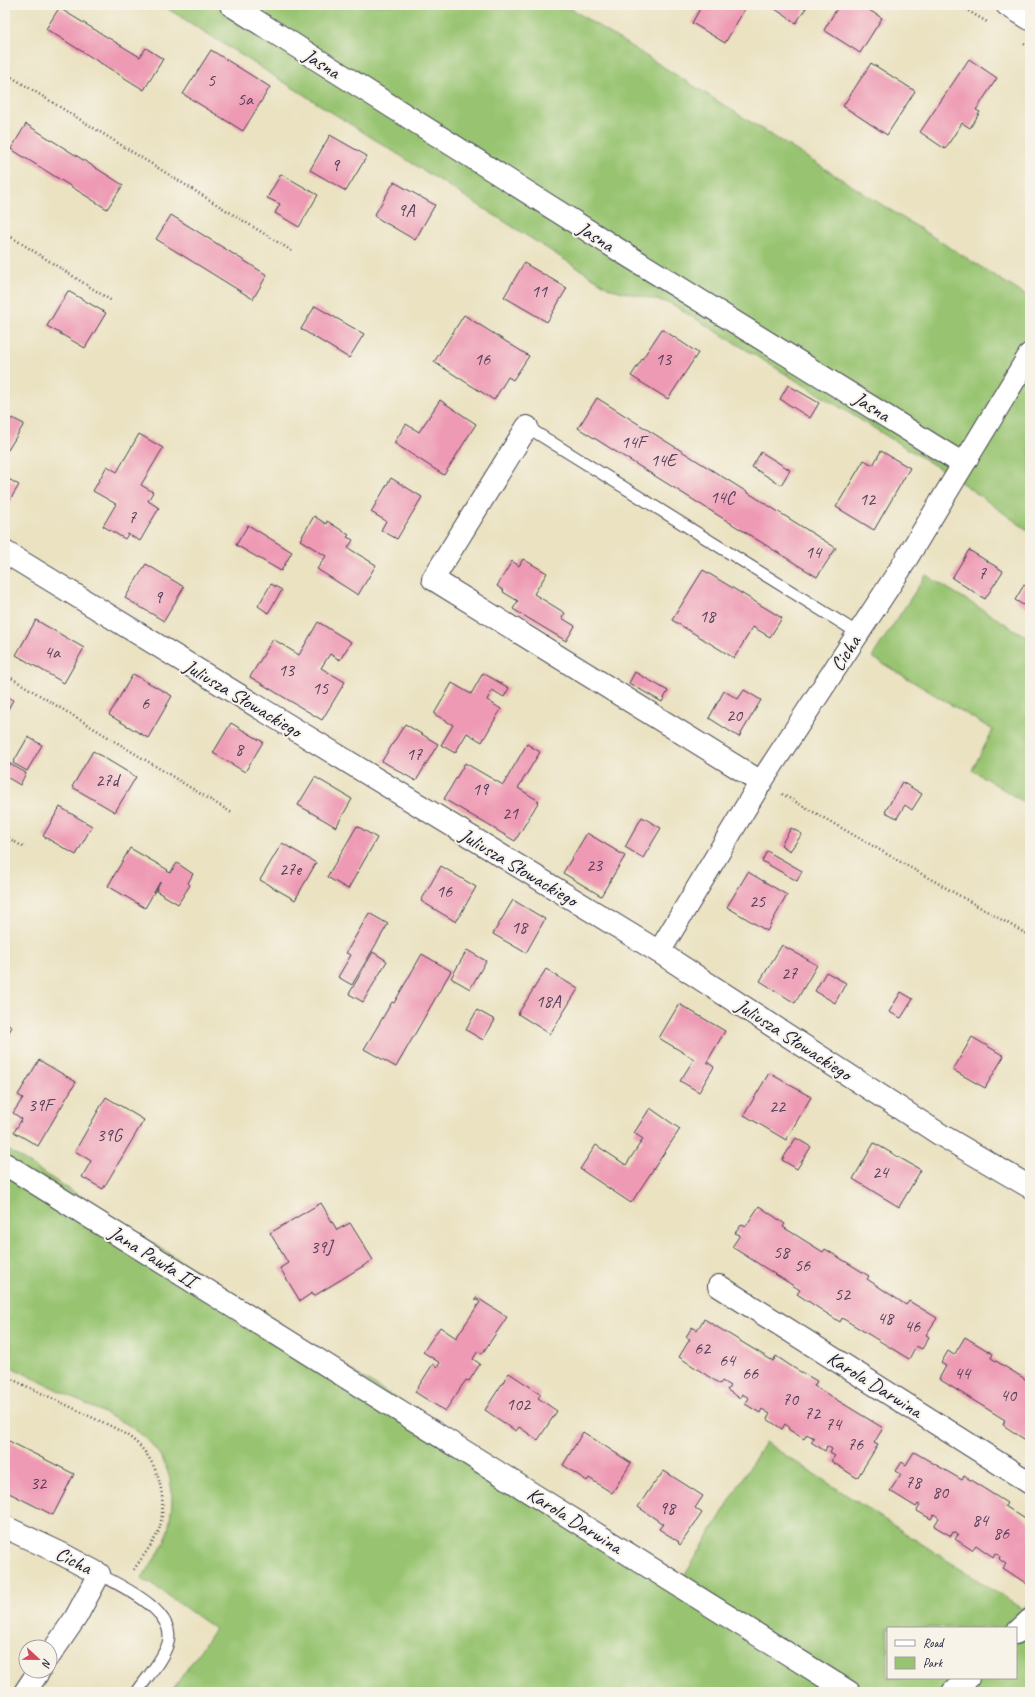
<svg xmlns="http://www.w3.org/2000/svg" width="1035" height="1697" font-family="Caveat,sans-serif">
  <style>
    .green { fill: #98c471; stroke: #5d7356; fill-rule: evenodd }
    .building { fill: #ee9ab4 }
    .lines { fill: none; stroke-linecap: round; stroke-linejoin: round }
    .service-casing { stroke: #403f4f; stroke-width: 13 }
    .minor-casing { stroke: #403f4f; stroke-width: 24 }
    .tertiary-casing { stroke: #403f4f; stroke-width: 24 }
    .path { stroke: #403f4f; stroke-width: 2.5; stroke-dasharray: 1 3; stroke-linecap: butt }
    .service { stroke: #fff; stroke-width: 11 }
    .minor { stroke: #fff; stroke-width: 22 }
    .tertiary { stroke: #fff; stroke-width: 22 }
    .labels { text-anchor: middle; stroke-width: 4; stroke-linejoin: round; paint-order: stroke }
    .number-label { font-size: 18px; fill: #554059 }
    .street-label { font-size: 20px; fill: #22223b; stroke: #f7f3e8 }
  </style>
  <rect width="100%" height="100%" fill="#f7f3e8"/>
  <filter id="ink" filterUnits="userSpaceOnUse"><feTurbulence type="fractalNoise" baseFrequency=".025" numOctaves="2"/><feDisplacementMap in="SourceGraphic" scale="8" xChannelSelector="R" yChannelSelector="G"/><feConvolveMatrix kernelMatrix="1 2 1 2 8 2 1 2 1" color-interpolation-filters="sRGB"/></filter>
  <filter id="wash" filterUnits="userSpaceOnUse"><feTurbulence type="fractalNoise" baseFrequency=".012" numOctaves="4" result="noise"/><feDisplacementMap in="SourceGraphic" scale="16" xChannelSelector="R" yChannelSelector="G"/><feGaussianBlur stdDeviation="0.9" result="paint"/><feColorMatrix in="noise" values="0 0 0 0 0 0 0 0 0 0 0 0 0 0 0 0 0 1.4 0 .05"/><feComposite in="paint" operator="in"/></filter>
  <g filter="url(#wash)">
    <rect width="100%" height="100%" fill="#eae2c1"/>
    <g class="green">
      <polygon points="162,5 565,5 1030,298 1030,532 955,478 670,303 611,289"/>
      <polygon points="926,575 1030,639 1030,806 972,770 993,730 872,657"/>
      <path d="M5 1148 330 1357 682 1580 765 1442 1022 1609 1030 1602V1692H171L215 1629 152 1584 141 1579C149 1567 158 1555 164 1543 167 1535 169 1527 170 1519 178 1478 162 1445 126 1424L5 1364ZM888 1628H1016V1678H888Z"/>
    </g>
    <g id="blocks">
      <g class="building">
        <polygon points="702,5 742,5 746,7 725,43 692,23"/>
        <polygon points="769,5 808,5 796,23"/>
        <polygon points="839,5 861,5 882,18 860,53 824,30"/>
        <polygon points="59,8 140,57 146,48 163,59 144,90 46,29"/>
        <polygon points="211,50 270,87 243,131 183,94"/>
        <polygon points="969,59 997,78 976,110 980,112 970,128 962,123 945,149 920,132"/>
        <polygon points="871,63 915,91 887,135 843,106"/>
        <polygon points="26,124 123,185 107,209 11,149"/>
        <polygon points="330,135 367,156 346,191 310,170"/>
        <polygon points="281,174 318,195 299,227 275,213 280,204 267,198"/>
        <polygon points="394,182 435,205 415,240 374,216"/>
        <polygon points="171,215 267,275 253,299 156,239"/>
        <polygon points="524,263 567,288 547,322 504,297"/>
        <polygon points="68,291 106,313 85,348 47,326"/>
        <polygon points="315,306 364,334 349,358 301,329"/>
        <polygon points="464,315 529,356 513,380 508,377 494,400 434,362"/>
        <polygon points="662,329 698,353 668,399 631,376"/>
        <polygon points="788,385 819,403 810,418 780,399"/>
        <polygon points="597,398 836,548 817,577 578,428"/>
        <polygon points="440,400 476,424 444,475 394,443 406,424 419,432"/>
        <polygon points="12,418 24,424 8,450 5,448 5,430"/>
        <polygon points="139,434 163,448 141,485 153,492 148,501 159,508 140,541 128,534 125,539 103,526 116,504 93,491 107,466 117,472"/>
        <polygon points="881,451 910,468 874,530 836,507 864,460 873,465"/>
        <polygon points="761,452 790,470 781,485 752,467"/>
        <polygon points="5,477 19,485 5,508"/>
        <polygon points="391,478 422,497 397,539 381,530 386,521 371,512"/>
        <polygon points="314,516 326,524 327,521 349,535 347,537 353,540 348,548 376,565 358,595 317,569 326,556 300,540"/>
        <polygon points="248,525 292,552 281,571 236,545"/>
        <polygon points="969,550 1003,571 985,599 952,578"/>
        <polygon points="523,559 547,573 534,594 565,613 562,618 575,626 566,641 513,609 518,601 503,592 504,591 497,586 512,561 519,566"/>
        <polygon points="146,564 184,587 164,621 125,598"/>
        <polygon points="703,570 782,618 770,637 753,627 734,658 672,620"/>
        <polygon points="271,584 282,590 268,613 258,606"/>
        <polygon points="1024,585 1030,589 1030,609 1015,600"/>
        <polygon points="36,620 84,648 64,683 16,655"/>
        <polygon points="318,622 351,642 340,660 330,654 321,668 345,682 322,720 250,677 273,639 299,655"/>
        <polygon points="635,672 668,691 662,702 629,683"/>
        <polygon points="483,673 509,688 504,697 492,690 487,700 501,709 482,742 467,733 455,753 441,745 453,725 434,714 452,683 471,694"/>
        <polygon points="133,674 172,696 148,738 109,715"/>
        <polygon points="744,690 761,700 739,737 709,718 724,691 738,699"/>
        <polygon points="5,695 13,700 5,715"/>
        <polygon points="231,723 263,742 245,772 213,753"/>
        <polygon points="405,724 438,744 416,781 382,761"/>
        <polygon points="28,737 42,745 27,771 13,763"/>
        <polygon points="527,744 540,752 518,788 539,801 515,841 444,799 465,763 503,785"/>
        <polygon points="93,751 136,777 115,812 72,787"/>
        <polygon points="5,761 26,773 20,785 5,776"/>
        <polygon points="315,777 352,799 336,827 298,805"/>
        <polygon points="902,782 922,794 912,810 905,805 897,818 885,812"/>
        <polygon points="60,807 92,826 76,855 43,836"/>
        <polygon points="642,817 661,828 643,858 625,847"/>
        <polygon points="357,826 377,838 348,889 327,877"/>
        <polygon points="791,828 802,834 790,851 781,845"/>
        <polygon points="587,833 625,856 601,896 563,873"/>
        <polygon points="282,843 316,863 295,900 260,880"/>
        <polygon points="130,848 168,870 167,871 170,873 177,863 193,874 188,883 190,885 178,904 156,891 160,882 145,908 108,886"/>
        <polygon points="767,851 802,871 797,881 762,861"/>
        <polygon points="441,866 476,887 456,922 421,901"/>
        <polygon points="748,872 787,895 767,931 727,907"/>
        <polygon points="513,900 545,919 526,953 493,934"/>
        <polygon points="369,913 388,924 352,985 338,977 351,955 346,953"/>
        <polygon points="782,945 817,965 795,1003 760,981"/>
        <polygon points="467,950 486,961 470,989 451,978"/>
        <polygon points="373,952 387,961 363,1002 349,994"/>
        <polygon points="422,954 451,971 396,1067 364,1049 392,1002 394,1003"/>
        <polygon points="546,969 578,989 550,1034 518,1014"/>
        <polygon points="826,972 846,983 835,1003 815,991"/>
        <polygon points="901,992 913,999 901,1018 889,1012"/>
        <polygon points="679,1004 725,1031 707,1062 714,1067 699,1092 680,1081 694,1059 659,1038"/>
        <polygon points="477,1010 495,1020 483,1040 466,1030"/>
        <polygon points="5,1023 12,1027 5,1039"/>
        <polygon points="972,1037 1004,1056 985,1088 953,1070"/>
        <polygon points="39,1060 76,1082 38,1146 14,1132 22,1119 13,1113 23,1098 18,1095"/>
        <polygon points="769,1073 811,1097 786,1140 744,1115"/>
        <polygon points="106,1097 144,1120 103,1189 82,1177 91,1161 75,1151"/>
        <polygon points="650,1108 680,1129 631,1203 580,1169 596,1145 626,1165 643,1139 634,1133"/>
        <polygon points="796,1138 811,1147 797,1169 782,1160"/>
        <polygon points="874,1143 921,1170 899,1207 853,1179"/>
        <polygon points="321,1203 337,1230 350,1223 373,1260 314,1296 312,1293 300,1301 280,1268 288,1263 270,1233"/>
        <polygon points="759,1206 785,1224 783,1227 823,1252 825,1249 869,1276 867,1279 906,1305 909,1301 937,1318 926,1335 929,1337 922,1349 916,1346 909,1359 842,1318 840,1322 797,1294 800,1290 732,1247 740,1235 735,1233 742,1224 746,1226"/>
        <polygon points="476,1297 507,1317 482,1354 478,1351 473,1359 480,1364 469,1381 466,1380 445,1411 415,1392 433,1364 437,1367 440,1363 423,1352 440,1327 456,1338 480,1302 475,1299"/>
        <polygon points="704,1319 773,1361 776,1356 794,1368 817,1381 814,1386 883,1428 874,1443 878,1445 857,1478 831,1461 835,1456 830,1453 832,1449 827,1446 825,1451 811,1442 814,1438 807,1434 804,1439 788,1429 789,1427 785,1424 782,1429 767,1419 770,1414 762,1409 760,1413 745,1404 749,1398 742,1394 740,1398 727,1390 730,1386 722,1381 720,1384 679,1357 690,1339 686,1337 692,1327 697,1330"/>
        <polygon points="965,1337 993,1354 991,1358 1030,1382 1030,1443 1003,1425 1005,1420 939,1379 946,1366 941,1363 948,1351 954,1355"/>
        <polygon points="509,1373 541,1394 538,1398 557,1411 538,1440 519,1427 516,1431 485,1410"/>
        <polygon points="583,1432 631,1463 612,1493 589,1478 587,1481 563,1465"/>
        <polygon points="5,1439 74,1474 53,1515 5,1491"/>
        <polygon points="914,1452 962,1480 964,1476 1007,1503 1005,1506 1030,1522 1030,1580 1027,1584 1003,1568 1006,1564 999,1559 1000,1556 995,1553 993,1557 976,1545 972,1550 955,1539 958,1535 956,1533 953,1532 951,1536 934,1526 939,1518 934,1514 931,1519 917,1511 920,1505 918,1504 916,1507 890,1491 901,1474 896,1471 902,1462 906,1465"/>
        <polygon points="664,1471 703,1496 695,1508 702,1513 680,1545 678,1543 679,1542 659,1529 663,1524 638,1507 653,1484 654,1484"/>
      </g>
    </g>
  </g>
  <g filter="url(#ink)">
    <use href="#blocks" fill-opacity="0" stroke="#403f4f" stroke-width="1"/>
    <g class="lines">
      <defs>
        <g id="service">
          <polyline points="527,427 858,633"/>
          <path d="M99 1574C121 1586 177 1611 168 1643 163 1660 147 1677 137 1692"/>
        </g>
        <g id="minor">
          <polyline points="231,5 622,252 963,464"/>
          <polyline points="527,427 433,579 761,782"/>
          <polyline points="5,552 659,952 941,1135 1030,1187"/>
          <polyline points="659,952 761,782 899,571 1030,354"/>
          <polyline points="5,1164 849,1692"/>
          <polyline points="719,1286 1030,1483"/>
          <polyline points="5,1527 62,1554 99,1574 76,1617 50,1655"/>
          <polyline points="1016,1633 1030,1620"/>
          <polyline points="25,1692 39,1671"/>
          <polyline points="953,1692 968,1678"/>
        </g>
        <polyline id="tertiary" points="1007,5 1030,19"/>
      </defs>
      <use href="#service" class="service-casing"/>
      <use href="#minor" class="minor-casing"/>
      <use href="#tertiary" class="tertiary-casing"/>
      <g class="path">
        <polyline points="958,5 989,23"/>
        <polyline points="1024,44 1030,48"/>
        <polyline points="5,73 292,251"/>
        <polyline points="5,233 112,301"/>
        <polyline points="5,674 232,813"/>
        <polyline points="782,794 1030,936"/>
        <polyline points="5,836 25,848"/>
        <path d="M5 1376C30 1388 54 1399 79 1411 94 1419 111 1425 125 1434 157 1454 169 1495 159 1530 155 1541 140 1560 133 1571"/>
      </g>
      <use href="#service" class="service"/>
      <use href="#minor" class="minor"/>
      <use href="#tertiary" class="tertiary"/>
    </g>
  </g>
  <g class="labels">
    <g class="number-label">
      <text x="211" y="86">5</text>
      <text x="245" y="105">5a</text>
      <text x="335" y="171">9</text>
      <text x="406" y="216">9A</text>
      <text x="539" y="297">11</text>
      <text x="482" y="365">16</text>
      <text x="663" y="365">13</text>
      <text x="633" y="448">14F</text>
      <text x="663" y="466">14E</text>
      <text x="722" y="503">14C</text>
      <text x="867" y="505">12</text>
      <text x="132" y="523">7</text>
      <text x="813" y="558">14</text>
      <text x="982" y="579">7</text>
      <text x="158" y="603">9</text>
      <text x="707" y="622">18</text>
      <text x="52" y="658">4a</text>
      <text x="286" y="676">13</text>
      <text x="320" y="694">15</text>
      <text x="145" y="709">6</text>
      <text x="734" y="721">20</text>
      <text x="239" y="755">8</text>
      <text x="414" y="760">17</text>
      <text x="107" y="786">27d</text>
      <text x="480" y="795">19</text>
      <text x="510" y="819">21</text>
      <text x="594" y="871">23</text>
      <text x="290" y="875">27e</text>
      <text x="444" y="897">16</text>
      <text x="757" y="907">25</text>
      <text x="519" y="933">18</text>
      <text x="789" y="979">27</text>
      <text x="548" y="1007">18A</text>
      <text x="40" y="1111">39F</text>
      <text x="777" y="1112">22</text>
      <text x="109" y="1141">39G</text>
      <text x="880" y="1178">24</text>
      <text x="321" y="1253">39J</text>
      <text x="781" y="1258">58</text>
      <text x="802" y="1271">56</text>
      <text x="842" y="1300">52</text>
      <text x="885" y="1324">48</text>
      <text x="912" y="1332">46</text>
      <text x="702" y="1354">62</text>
      <text x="727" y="1366">64</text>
      <text x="750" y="1379">66</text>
      <text x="962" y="1379">44</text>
      <text x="1008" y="1401">40</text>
      <text x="790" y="1405">70</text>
      <text x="518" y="1410">102</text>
      <text x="812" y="1419">72</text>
      <text x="833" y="1430">74</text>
      <text x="855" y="1450">76</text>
      <text x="913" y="1488">78</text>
      <text x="38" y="1489">32</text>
      <text x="940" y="1498">80</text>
      <text x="667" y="1514">98</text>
      <text x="980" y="1526">84</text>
      <text x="1001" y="1539">86</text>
    </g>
    <g class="street-label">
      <text transform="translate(322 63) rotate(32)" y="7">Jasna</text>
      <text transform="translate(596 236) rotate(32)" y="7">Jasna</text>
      <text transform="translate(872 406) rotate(32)" y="7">Jasna</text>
      <text transform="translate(845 653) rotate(-57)" y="7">Cicha</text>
      <text transform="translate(243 698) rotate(31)" y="7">Juliusza Słowackiego</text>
      <text transform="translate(519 867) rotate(31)" y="7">Juliusza Słowackiego</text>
      <text transform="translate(794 1039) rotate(33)" y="7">Juliusza Słowackiego</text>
      <text transform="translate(153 1256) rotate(32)" y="7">Jana Pawła II</text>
      <text transform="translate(875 1384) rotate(32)" y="7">Karola Darwina</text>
      <text transform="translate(575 1520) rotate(32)" y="7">Karola Darwina</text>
      <text transform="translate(74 1560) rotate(27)" y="7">Cicha</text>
    </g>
  </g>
  <rect width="1035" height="1697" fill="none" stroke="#f7f3e8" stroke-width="20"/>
  <rect x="887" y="1627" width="130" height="52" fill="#f7f3e8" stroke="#a29fa3"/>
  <rect x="895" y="1640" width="20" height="6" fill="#ffffff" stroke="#a29fa3"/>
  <text x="923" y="1647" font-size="12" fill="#22223b">Road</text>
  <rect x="895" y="1657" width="20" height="12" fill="#98c471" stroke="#a29fa3"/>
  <text x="923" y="1667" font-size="12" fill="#22223b">Park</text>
  <g transform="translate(38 1659) rotate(112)"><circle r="19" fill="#f7f3e8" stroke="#a29fa3"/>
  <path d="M0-3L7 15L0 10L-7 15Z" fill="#d1495b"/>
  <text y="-6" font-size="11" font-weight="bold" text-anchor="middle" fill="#22223b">N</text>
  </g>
</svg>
